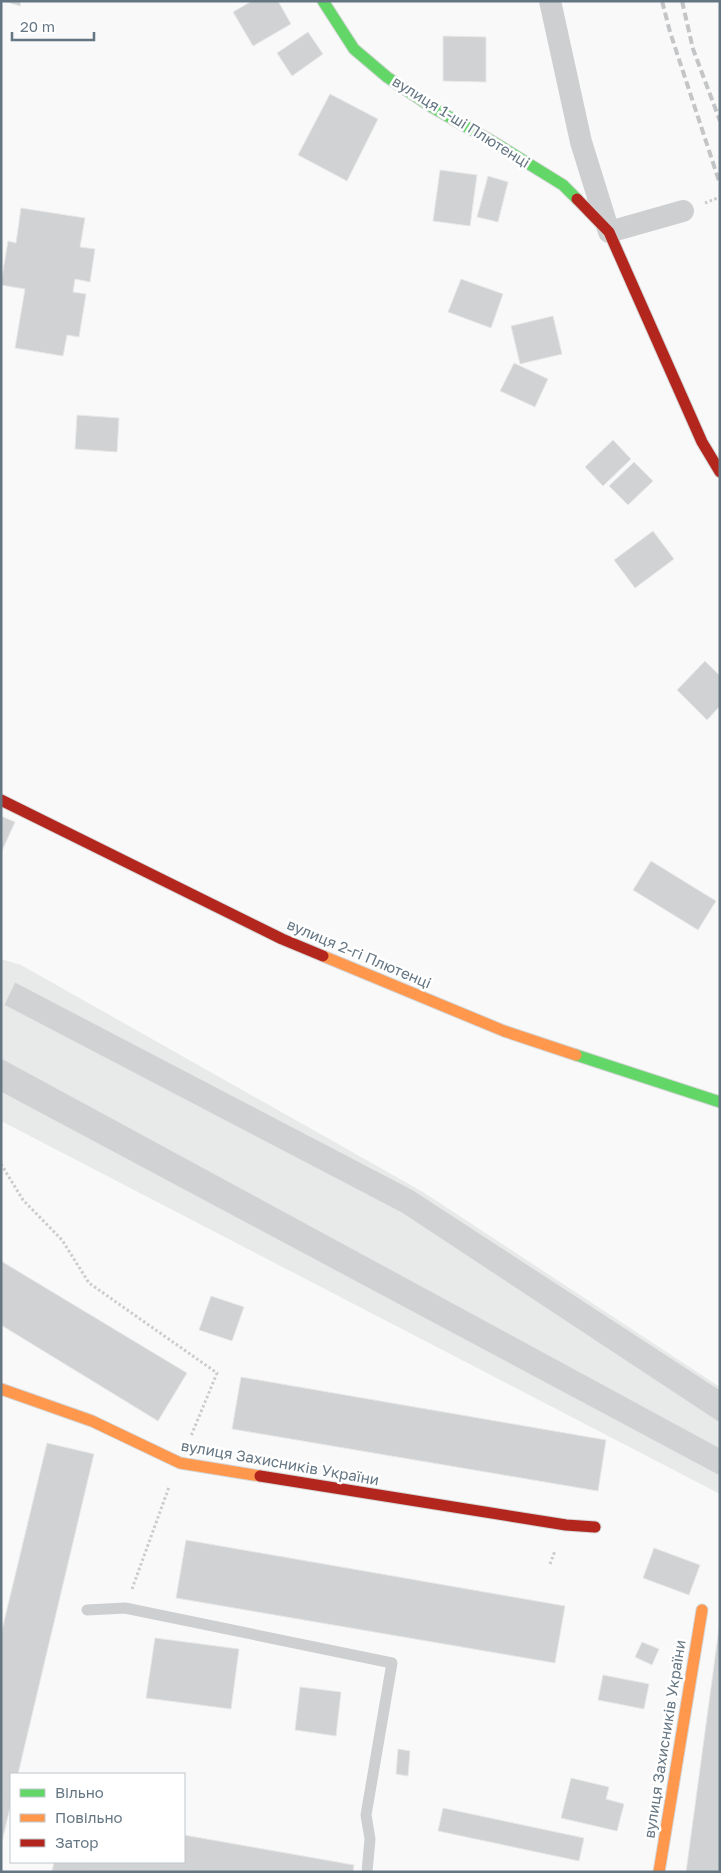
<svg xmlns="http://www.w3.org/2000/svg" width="721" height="1873" font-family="'Golos Text',sans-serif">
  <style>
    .built { fill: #e8e9e9 }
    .building { fill: #d0d2d3; stroke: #e8e8e8 }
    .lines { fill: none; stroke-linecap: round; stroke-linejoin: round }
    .fast-casing { stroke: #d5d6d7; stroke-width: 13 }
    .slow-casing { stroke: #d5d6d7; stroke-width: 13 }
    .jam-casing { stroke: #d5d6d7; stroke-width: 13 }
    .path { stroke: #cbcccd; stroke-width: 3; stroke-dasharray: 2.5 2.5; stroke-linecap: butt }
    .lane { stroke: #cecfd0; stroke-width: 11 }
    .street { stroke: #cecfd0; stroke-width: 22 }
    .fast { stroke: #63d668; stroke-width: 11 }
    .slow { stroke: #ff974d; stroke-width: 11 }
    .jam { stroke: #b3261e; stroke-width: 11 }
    .rail { stroke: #c3c5c6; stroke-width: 4; stroke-dasharray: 8 4; stroke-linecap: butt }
    .labels { text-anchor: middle; stroke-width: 5; stroke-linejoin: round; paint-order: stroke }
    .street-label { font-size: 15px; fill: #657683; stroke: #fff }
  </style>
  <rect width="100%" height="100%" fill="#f9f9f9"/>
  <polygon class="built" points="1,959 21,965 423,1192 720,1387 720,1494 1,1121"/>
  <g class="building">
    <polygon points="3,1 21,1 20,6"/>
    <polygon points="252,1 278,1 291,24 253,46 233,12"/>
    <polygon points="308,32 323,54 292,76 277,53"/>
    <polygon points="443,36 486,37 486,82 443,81"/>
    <polygon points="330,94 378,119 347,181 298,155"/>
    <polygon points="440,170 477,175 470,226 433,221"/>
    <polygon points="488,176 508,182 498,222 477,217"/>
    <polygon points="21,208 85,218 80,247 95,249 90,282 75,279 73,292 86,294 79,337 67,335 63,356 15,348 25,289 1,285 1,283 8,241 16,243"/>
    <polygon points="461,279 503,294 491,328 448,312"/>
    <polygon points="553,316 562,354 520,364 511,326"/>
    <polygon points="514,363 548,379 535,407 500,391"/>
    <polygon points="77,415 119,418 117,452 75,449"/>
    <polygon points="613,440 631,459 603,486 585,467"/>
    <polygon points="634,462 653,481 628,505 609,486"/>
    <polygon points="653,531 674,559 635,588 614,560"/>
    <polygon points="705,661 720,676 720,706 707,720 677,690"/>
    <polygon points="1,816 15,822 1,853"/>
    <polygon points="651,861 716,901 698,930 633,890"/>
    <polygon points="15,982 413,1190 720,1390 720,1423 402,1213 4,1005"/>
    <polygon points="1,1058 720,1448 720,1476 1,1092"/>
    <polygon points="1,1261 187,1373 158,1421 1,1325"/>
    <polygon points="211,1296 244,1307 232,1341 199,1330"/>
    <polygon points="241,1377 606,1440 598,1491 232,1429"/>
    <polygon points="47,1443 94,1454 18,1774 11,1774 11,1803 2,1842 1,1634"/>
    <polygon points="186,1540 565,1606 555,1663 176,1598"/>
    <polygon points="654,1548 700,1565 689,1595 643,1578"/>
    <polygon points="720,1621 720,1872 686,1872"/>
    <polygon points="155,1638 239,1649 231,1709 146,1698"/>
    <polygon points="642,1642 659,1649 652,1665 635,1657"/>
    <polygon points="603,1675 649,1684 644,1709 598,1700"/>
    <polygon points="300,1687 341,1692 336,1736 295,1730"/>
    <polygon points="398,1749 410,1751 408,1776 396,1774"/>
    <polygon points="571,1778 609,1787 606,1799 624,1804 617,1831 561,1818"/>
    <polygon points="443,1808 584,1838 579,1861 438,1831"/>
    <polygon points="184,1835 354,1865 353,1872 52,1871 54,1862 184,1862"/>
  </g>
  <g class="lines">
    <defs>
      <g id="fast">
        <polyline points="323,1 354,49 387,77 430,106 495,143 563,185 577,199"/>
        <polyline points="576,1055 720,1102"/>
      </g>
      <g id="slow">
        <polyline points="323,956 504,1031 576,1055"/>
        <polyline points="1,1389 92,1421 180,1463 260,1476"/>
        <polyline points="659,1872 702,1610"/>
      </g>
      <g id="jam">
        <polyline points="577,199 609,232 702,442 720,472"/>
        <polyline points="1,800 282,939 323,956"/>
        <polyline points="260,1476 566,1525 595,1527"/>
      </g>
    </defs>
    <use href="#fast" class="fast-casing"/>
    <use href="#slow" class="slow-casing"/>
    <use href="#jam" class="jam-casing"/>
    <g class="path">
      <polyline points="705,203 720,197"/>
      <polyline points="1,1164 23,1200 62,1240 89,1283 217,1373 191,1436"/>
      <polyline points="550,1564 555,1551"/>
      <polyline points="132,1589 169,1487"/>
    </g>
    <polyline class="lane" points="87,1610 125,1608 392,1663 366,1815 370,1839 367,1872"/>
    <polyline class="street" points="550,1 581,142 609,232 683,211"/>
    <use href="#fast" class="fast"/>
    <use href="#slow" class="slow"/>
    <use href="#jam" class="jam"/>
    <g class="rail">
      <polyline points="662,1 670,32 720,184"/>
      <polyline points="682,1 693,49 720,121"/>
    </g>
  </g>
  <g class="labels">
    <g class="street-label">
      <text transform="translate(461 122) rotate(32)" y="5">вулиця 1-ші Плютенці</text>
      <text transform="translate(359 954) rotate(23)" y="5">вулиця 2-гі Плютенці</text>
      <text transform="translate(280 1463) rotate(10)" y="5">вулиця Захисників України</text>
      <text transform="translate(665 1739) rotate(-81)" y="5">вулиця Захисників України</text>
    </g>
  </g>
  <rect width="721" height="1873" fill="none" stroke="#657683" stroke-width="5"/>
  <rect x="10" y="1773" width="175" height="90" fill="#ffffff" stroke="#c1c8cd"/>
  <rect x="20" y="1789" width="25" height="8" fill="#63d668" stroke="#c1c8cd"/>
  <text x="55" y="1798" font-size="15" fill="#657683">Вільно</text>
  <rect x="20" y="1814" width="25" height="8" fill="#ff974d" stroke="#c1c8cd"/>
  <text x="55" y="1823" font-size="15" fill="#657683">Повільно</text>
  <rect x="20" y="1839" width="25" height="8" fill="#b3261e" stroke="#c1c8cd"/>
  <text x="55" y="1848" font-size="15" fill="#657683">Затор</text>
  <path d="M12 32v8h82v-8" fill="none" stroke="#657683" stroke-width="2.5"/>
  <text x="20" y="32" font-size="15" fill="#657683" stroke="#ffffff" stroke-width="4" paint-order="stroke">20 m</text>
</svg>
